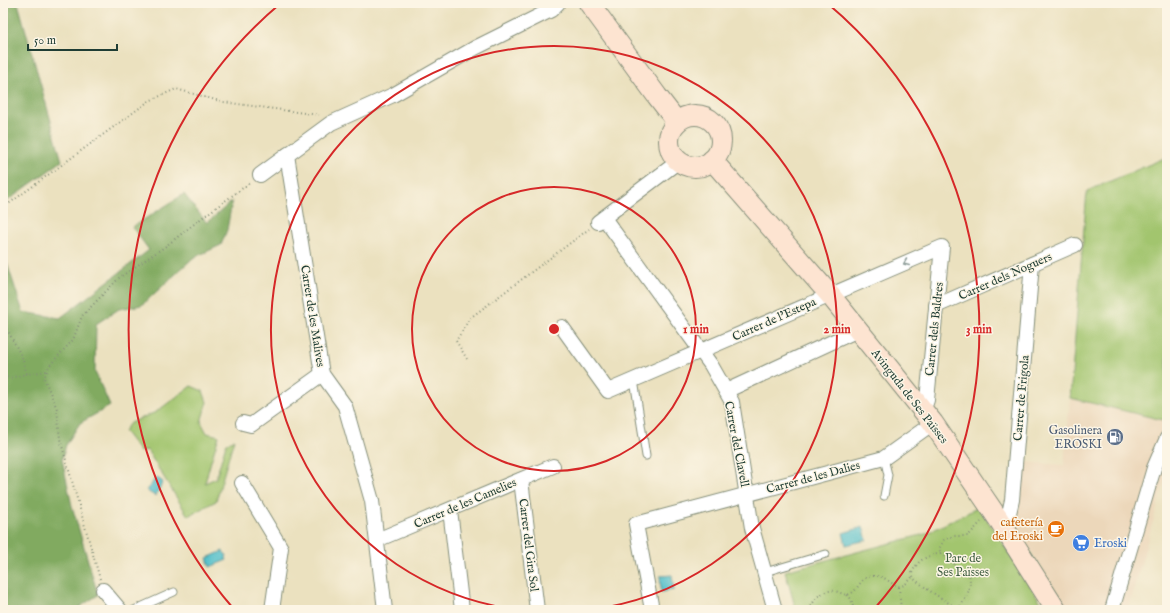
<svg xmlns="http://www.w3.org/2000/svg" width="1170" height="613" font-family="'IM FELL English',serif">
  <style>
    .built { fill: #ecd7ba }
    .green { fill: #a2c56e; stroke: #608151 }
    .forest { fill: #81aa61; stroke: #50744a }
    .water { fill: #52bfca; stroke: #387e7f }
    .lines { fill: none; stroke-linecap: round; stroke-linejoin: round }
    .service-casing { stroke: #858f7a; stroke-width: 9 }
    .minor-casing { stroke: #858f7a; stroke-width: 16 }
    .secondary-casing { stroke: #858f7a; stroke-width: 22 }
    .path { stroke: #858f7a; stroke-width: 2; stroke-dasharray: 1 3; stroke-linecap: butt }
    .service { stroke: #fff; stroke-width: 7 }
    .minor { stroke: #fff; stroke-width: 14 }
    .secondary { stroke: #fde4d1; stroke-width: 20 }
    .oneway { stroke: #8f9e9a }
    .ring { fill: none; stroke: #d62828; stroke-width: 2 }
    .labels { text-anchor: middle; stroke-width: 3; stroke-linejoin: round; paint-order: stroke }
    .street-label { font-size: 12px; fill: #1f3d34; stroke: #fcf5e5 }
    .service-label { font-size: 12px; fill: #4e5e75; stroke: #fcf5e5; text-anchor: end }
    .food-label { font-size: 12px; fill: #c56008; stroke: #fcf5e5; text-anchor: end }
    .shop-label { font-size: 12px; fill: #366cbe; stroke: #fcf5e5; text-anchor: start }
    .park-label { font-size: 12px; fill: #405f42; stroke: #fcf5e5 }
    .centre { fill: #d62828; stroke: #fcf5e5; stroke-width: 2 }
    .ring-label { font-size: 12px; text-anchor: middle; font-weight: bold; fill: #d62828; stroke: #fcf5e5; stroke-width: 3; stroke-linejoin: round; paint-order: stroke }
  </style>
  <rect width="100%" height="100%" fill="#fcf5e5"/>
  <filter id="ink" filterUnits="userSpaceOnUse"><feTurbulence type="fractalNoise" baseFrequency=".025" numOctaves="2"/><feDisplacementMap in="SourceGraphic" scale="8" xChannelSelector="R" yChannelSelector="G"/><feConvolveMatrix kernelMatrix="1 2 1 2 8 2 1 2 1" color-interpolation-filters="sRGB"/></filter>
  <filter id="wash" filterUnits="userSpaceOnUse"><feTurbulence type="fractalNoise" baseFrequency=".012" numOctaves="4" result="noise"/><feDisplacementMap in="SourceGraphic" scale="16" xChannelSelector="R" yChannelSelector="G"/><feGaussianBlur stdDeviation="0.9" result="paint"/><feColorMatrix in="noise" values="0 0 0 0 0 0 0 0 0 0 0 0 0 0 0 0 0 1.4 0 .05"/><feComposite in="paint" operator="in"/></filter>
  <g filter="url(#wash)">
    <rect width="100%" height="100%" fill="#ebe1bf"/>
    <polygon class="built" points="1070,398 1167,421 1167,472 1128,610 1068,610 1017,530 1023,462 1064,465"/>
    <g class="green">
      <polygon points="1167,157 1167,421 1070,398 1087,191"/>
      <polygon points="191,386 203,391 207,402 201,422 207,433 219,436 211,461 205,483 216,478 226,444 234,439 216,501 188,516 147,450 140,452 124,431 130,423 156,412"/>
      <polygon points="979,507 1046,610 796,610 785,571 925,534"/>
    </g>
    <g class="forest">
      <polygon points="3,3 18,3 62,161 3,204"/>
      <polygon points="184,194 207,223 232,201 227,230 221,245 193,258 142,305 119,309 96,324 95,372 110,406 80,423 66,445 62,459 72,506 98,595 75,610 3,610 3,251 23,312 60,318 149,250 132,227"/>
    </g>
    <g class="water">
      <polygon points="156,477 163,482 155,496 147,491"/>
      <polygon points="863,527 867,540 846,545 843,533"/>
      <polygon points="223,551 225,554 227,555 226,558 227,560 210,567 207,558"/>
      <polygon points="672,575 674,590 661,592 660,576"/>
    </g>
  </g>
  <g filter="url(#ink)">
    <g class="lines">
      <defs>
        <g id="service">
          <polyline points="634,380 646,456"/>
          <polyline points="884,496 888,475 884,458"/>
          <polyline points="765,572 826,554"/>
          <polyline points="134,610 174,592"/>
        </g>
        <g id="minor">
          <polyline points="287,155 322,374 345,406 372,501 385,610"/>
          <polyline points="260,175 331,123 393,95 475,48 551,10 558,3"/>
          <polyline points="604,218 711,365 732,402 752,528 775,610"/>
          <polyline points="598,222 679,161"/>
          <polyline points="936,306 1075,245"/>
          <polyline points="562,327 608,391 942,247 927,400 923,411"/>
          <polyline points="726,391 858,330"/>
          <polyline points="243,423 251,425 322,374"/>
          <polyline points="521,480 537,610"/>
          <polyline points="242,483 281,548 272,610"/>
          <polyline points="450,510 462,610"/>
          <polyline points="1005,531 1012,500 1032,264"/>
          <polyline points="377,540 553,466"/>
          <polyline points="103,590 120,610"/>
          <polyline points="652,610 636,524 884,458 933,423"/>
          <polyline points="1112,610 1154,468 1167,438"/>
        </g>
        <g id="secondary">
          <polyline points="589,3 657,96 677,122"/>
          <circle cx="695" cy="141" r="26"/>
          <polyline points="712,160 830,295 933,423 999,520 1056,610"/>
        </g>
      </defs>
      <use href="#service" class="service-casing"/>
      <use href="#minor" class="minor-casing"/>
      <use href="#secondary" class="secondary-casing"/>
      <g class="path">
        <polyline points="3,208 149,101 176,89 223,102 319,115"/>
        <polyline points="3,322 22,357 27,374 47,371"/>
        <polyline points="467,359 456,341 470,318 589,229"/>
        <polyline points="3,376 9,378 27,374"/>
        <path d="M941 553C926 557 919 558 912 573L914 579 930 591 958 609C967 598 972 588 969 574L943 556 939 549 944 540 953 536H968L981 522"/>
        <polyline points="100,579 60,439 57,409 44,378 49,366 73,340 82,316 120,277 166,246 203,217 251,182"/>
        <polyline points="899,587 901,610"/>
        <path d="M847 595C852 598 853 604 853 610"/>
        <path d="M810 610C813 599 823 589 835 591 840 592 845 596 850 594 860 589 859 577 873 576 892 574 895 600 913 576"/>
      </g>
      <use href="#service" class="service"/>
      <use href="#minor" class="minor"/>
      <use href="#secondary" class="secondary"/>
    </g>
    <defs><path id="oneway-chevron" d="M-2-3.5L2.5 0L-2 3.5" fill="none" stroke-width="1.6" stroke-linecap="round" stroke-linejoin="round"/></defs>
    <use class="oneway" href="#oneway-chevron" transform="translate(906 263) rotate(157)"/>
  </g>
  <g class="ring">
    <circle cx="554" cy="329" r="142"/>
    <path d="M520 610A283 283 0 1 1 588 610"/>
    <path d="M233 608A425 425 0 0 1 281 3M827 3A425 425 0 0 1 875 608"/>
  </g>
  <defs>
    <symbol id="fuel-disc" viewBox="-11 -11 22 22"><circle r="9.5" fill="#5c6f8a" stroke="#fcf5e5"/><path d="M-5.5-6h7V0h2V4h1.3V-2.5L3-4.5l.8-.8L6-3V5H2.5V1h-1V6h-7ZM-4.2-4.7v3.2H.2V-4.7Z" fill="#fff"/></symbol>
    <symbol id="cafe-disc" viewBox="-11 -11 22 22"><circle r="9.5" fill="#e8710a" stroke="#fcf5e5"/><path d="M-5.5-4.5H6V0H3Q3 3.5 0 3.5H-2.5Q-5.5 3.5-5.5 0ZM3-3.2v2h1.7v-2ZM-6 4.5H4V6H-6Z" fill="#fff"/></symbol>
    <symbol id="supermarket-disc" viewBox="-11 -11 22 22"><circle r="9.5" fill="#3f7fe0" stroke="#fcf5e5"/><path d="M-6-5.5h2.5l.6 2H6L4.5 2H-2.5L-4.4-4H-6ZM-1.5 3.2a1.3 1.3 0 1 0 .1 0ZM3 3.2a1.3 1.3 0 1 0 .1 0Z" fill="#fff"/></symbol>
  </defs>
  <g fill-rule="evenodd">
    <use href="#fuel-disc" x="1105" y="427" width="20" height="20"/>
    <use href="#cafe-disc" x="1046" y="519" width="20" height="20"/>
    <use href="#supermarket-disc" x="1071" y="533" width="20" height="20"/>
  </g>
  <g class="labels">
    <g class="street-label">
      <text transform="translate(1005 276) rotate(-24)" y="4">Carrer dels Noguers</text>
      <text transform="translate(313 316) rotate(81)" y="4">Carrer de les Malives</text>
      <text transform="translate(774 319) rotate(-24)" y="4">Carrer de l'Estepa</text>
      <text transform="translate(934 329) rotate(-84)" y="4">Carrer dels Baldres</text>
      <text transform="translate(910 396) rotate(52)" y="4">Avinguda de Ses Païsses</text>
      <text transform="translate(1021 398) rotate(-85)" y="4">Carrer de Frigola</text>
      <text transform="translate(737 444) rotate(79)" y="4">Carrer del Clavell</text>
      <text transform="translate(813 477) rotate(-15)" y="4">Carrer de les Dalies</text>
      <text transform="translate(465 503) rotate(-23)" y="4">Carrer de les Camelies</text>
      <text transform="translate(529 545) rotate(83)" y="4">Carrer del Gira Sol</text>
    </g>
    <g class="service-label">
      <text x="1102" y="434">Gasolinera<tspan x="1102" dy="14">EROSKI</tspan></text>
    </g>
    <g class="food-label">
      <text x="1043" y="526">cafetería<tspan x="1043" dy="14">del Eroski</tspan></text>
    </g>
    <g class="shop-label">
      <text x="1094" y="547">Eroski</text>
    </g>
    <g class="park-label">
      <text x="963" y="562">Parc de<tspan x="963" dy="14">Ses Païsses</tspan></text>
    </g>
  </g>
  <circle cx="554" cy="329" r="6" class="centre"/>
  <g class="ring-label">
    <text x="696" y="333">1 min</text>
    <text x="837" y="333">2 min</text>
    <text x="979" y="333">3 min</text>
  </g>
  <rect width="1170" height="613" fill="none" stroke="#fcf5e5" stroke-width="16"/>
  <path d="M28 44v6h89v-6" fill="none" stroke="#1f3d34" stroke-width="2"/>
  <text x="34" y="44" font-size="12" fill="#1f3d34" stroke="#fcf5e5" stroke-width="3" paint-order="stroke">50 m</text>
</svg>
